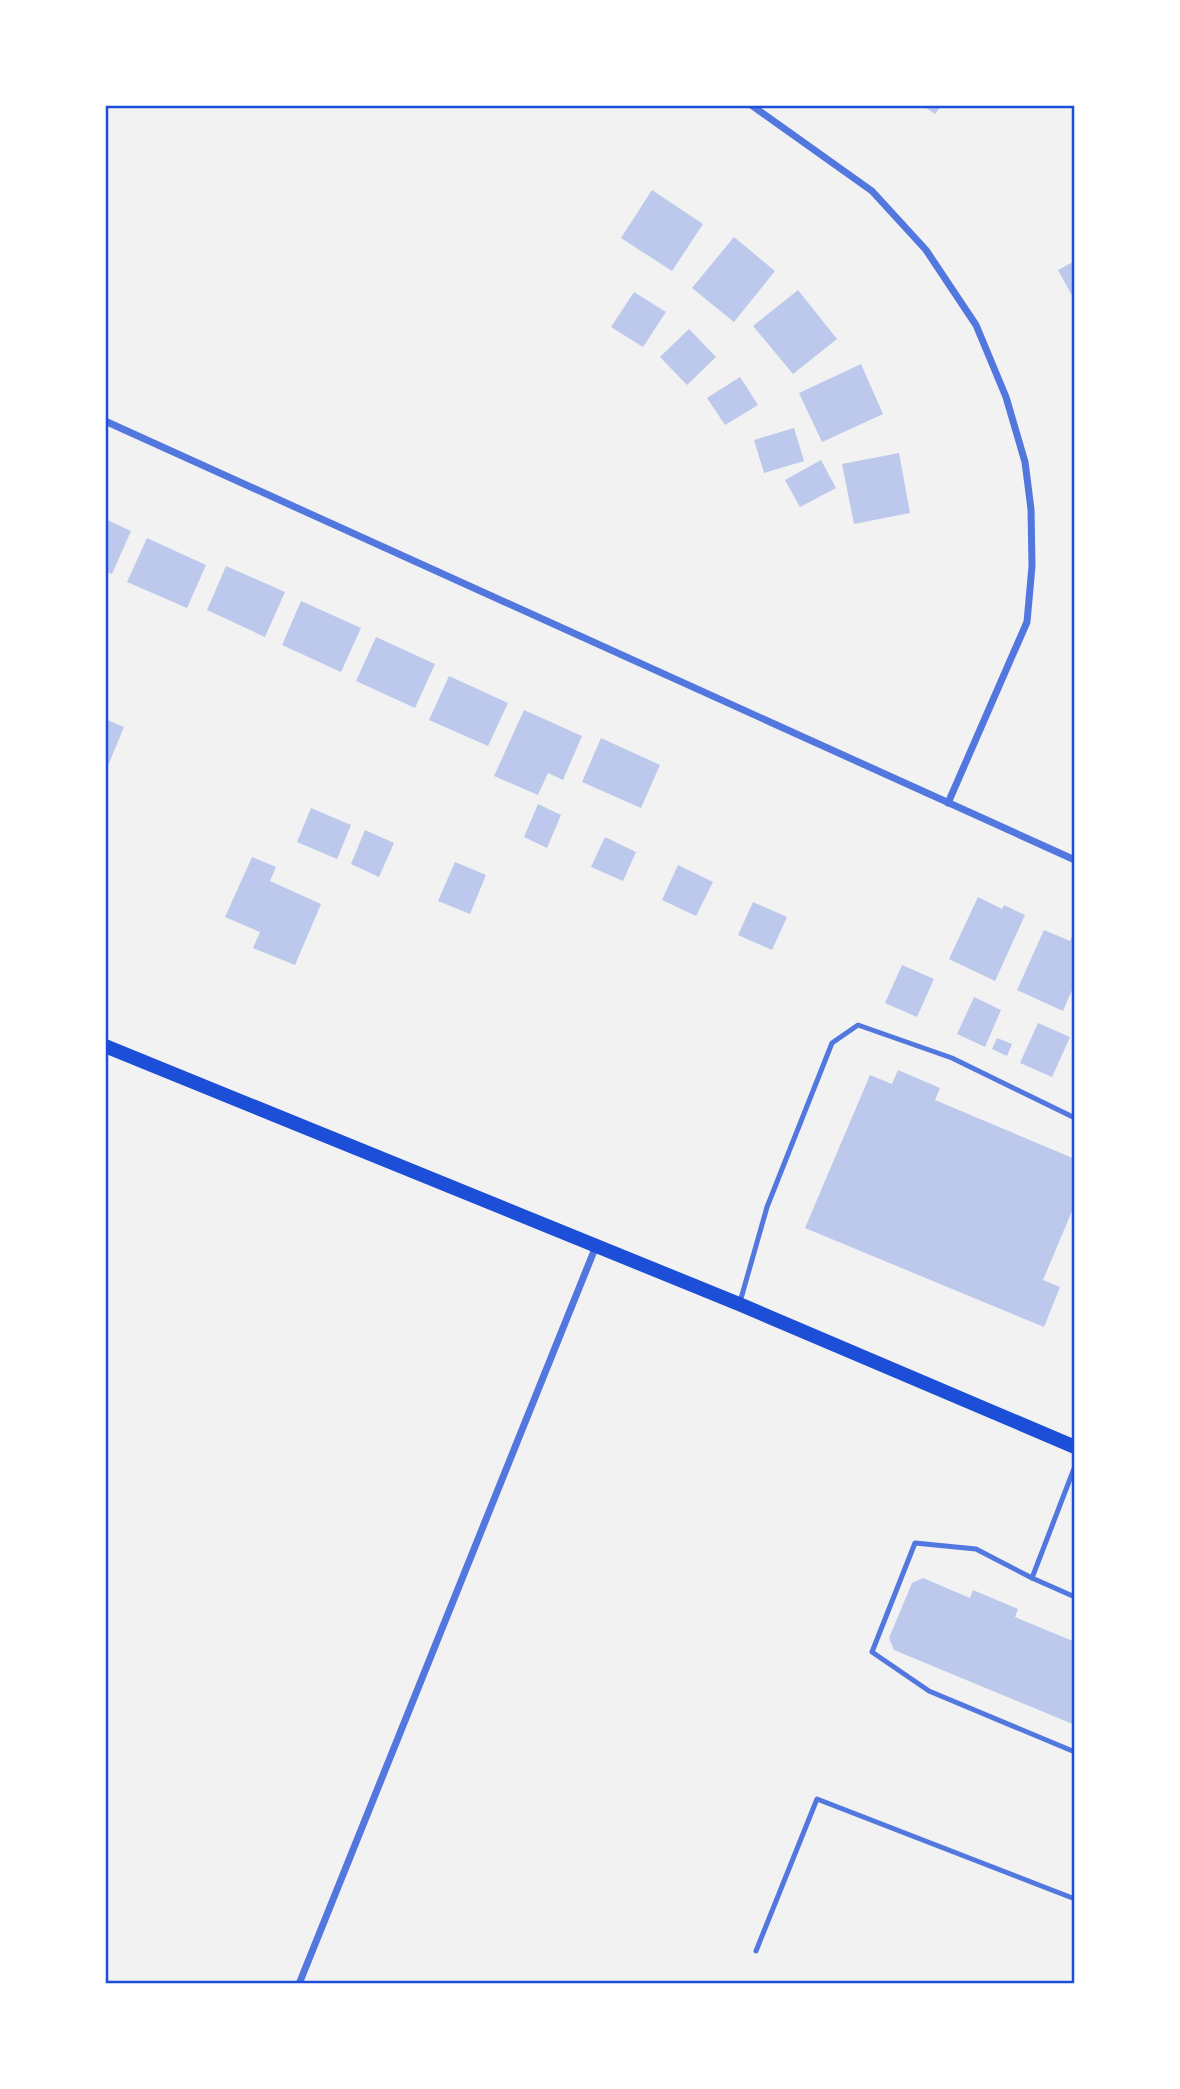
<svg xmlns="http://www.w3.org/2000/svg" width="1180" height="2089" font-family="Literata,serif">
  <style>
    .building { fill: #bdc9ec }
    .lines { fill: none; stroke-linecap: round; stroke-linejoin: round }
    .service { stroke: #5277de; stroke-width: 5 }
    .minor { stroke: #5277de; stroke-width: 7 }
    .secondary { stroke: #1d4ed8; stroke-width: 14 }
    .neatline { fill: none; stroke: #1d4ed8; stroke-width: 2.5 }
  </style>
  <rect width="100%" height="100%" fill="#f2f2f2"/>
  <g class="building">
    <polygon points="922,105 942,105 935,114"/>
    <polygon points="652,190 703,224 672,271 621,238"/>
    <polygon points="734,237 775,271 734,322 692,288"/>
    <polygon points="1075,261 1075,301 1058,270"/>
    <polygon points="798,290 837,339 793,374 753,326"/>
    <polygon points="634,292 666,312 643,347 611,327"/>
    <polygon points="689,329 716,357 687,385 660,357"/>
    <polygon points="861,364 883,414 822,442 799,393"/>
    <polygon points="740,377 758,405 725,425 707,398"/>
    <polygon points="794,428 804,461 764,473 754,440"/>
    <polygon points="899,453 910,513 854,524 842,464"/>
    <polygon points="821,460 836,488 800,507 785,480"/>
    <polygon points="105,519 131,531 112,574 105,571"/>
    <polygon points="147,538 206,565 187,608 127,582"/>
    <polygon points="226,566 285,592 265,637 207,610"/>
    <polygon points="301,601 361,628 341,672 282,645"/>
    <polygon points="376,637 435,664 415,708 356,681"/>
    <polygon points="449,676 508,703 488,746 429,720"/>
    <polygon points="524,710 582,736 563,780 548,773 538,795 494,776"/>
    <polygon points="105,719 124,727 107,768 105,767"/>
    <polygon points="601,738 660,765 641,808 582,782"/>
    <polygon points="538,804 561,815 547,848 524,837"/>
    <polygon points="311,808 351,825 337,859 297,842"/>
    <polygon points="365,830 394,843 379,877 351,864"/>
    <polygon points="605,837 636,852 623,881 591,867"/>
    <polygon points="252,857 276,867 270,881 321,904 295,965 253,948 260,932 225,917"/>
    <polygon points="455,862 486,875 470,914 438,901"/>
    <polygon points="678,865 713,882 696,916 662,900"/>
    <polygon points="978,897 1002,909 1004,905 1025,915 995,981 949,959"/>
    <polygon points="753,902 787,917 772,950 738,935"/>
    <polygon points="1044,930 1070,941 1072,936 1075,938 1075,983 1063,1011 1017,990"/>
    <polygon points="902,965 934,979 917,1017 885,1003"/>
    <polygon points="974,997 1001,1010 985,1047 957,1034"/>
    <polygon points="1038,1023 1070,1037 1052,1077 1020,1063"/>
    <polygon points="997,1038 1012,1044 1007,1056 992,1049"/>
    <polygon points="898,1070 940,1088 935,1100 1075,1159 1075,1204 1043,1280 1060,1287 1044,1327 805,1228 870,1075 892,1084"/>
    <polygon points="923,1578 970,1598 973,1590 1018,1609 1015,1617 1075,1642 1075,1725 894,1650 889,1638 912,1583"/>
  </g>
  <g class="lines">
    <g class="service">
      <polyline points="740,1302 767,1207 832,1043 858,1025 952,1058 1075,1118"/>
      <polyline points="1075,1466 1032,1578 1075,1597"/>
      <polyline points="1032,1578 976,1549 915,1543 872,1652 929,1691 1075,1752"/>
      <polyline points="756,1951 817,1799 1075,1899"/>
    </g>
    <g class="minor">
      <polyline points="751,105 872,191 926,250 976,325 1006,397 1025,462 1031,509 1032,566 1027,622 948,803"/>
      <polyline points="105,421 1075,860"/>
      <polyline points="299,1984 596,1246"/>
    </g>
    <polyline class="secondary" points="105,1046 739,1304 1075,1447"/>
  </g>
  <rect width="1180" height="2089" fill="none" stroke="#ffffff" stroke-width="214"/>
  <rect x="107" y="107" width="966" height="1875" class="neatline"/>
</svg>
